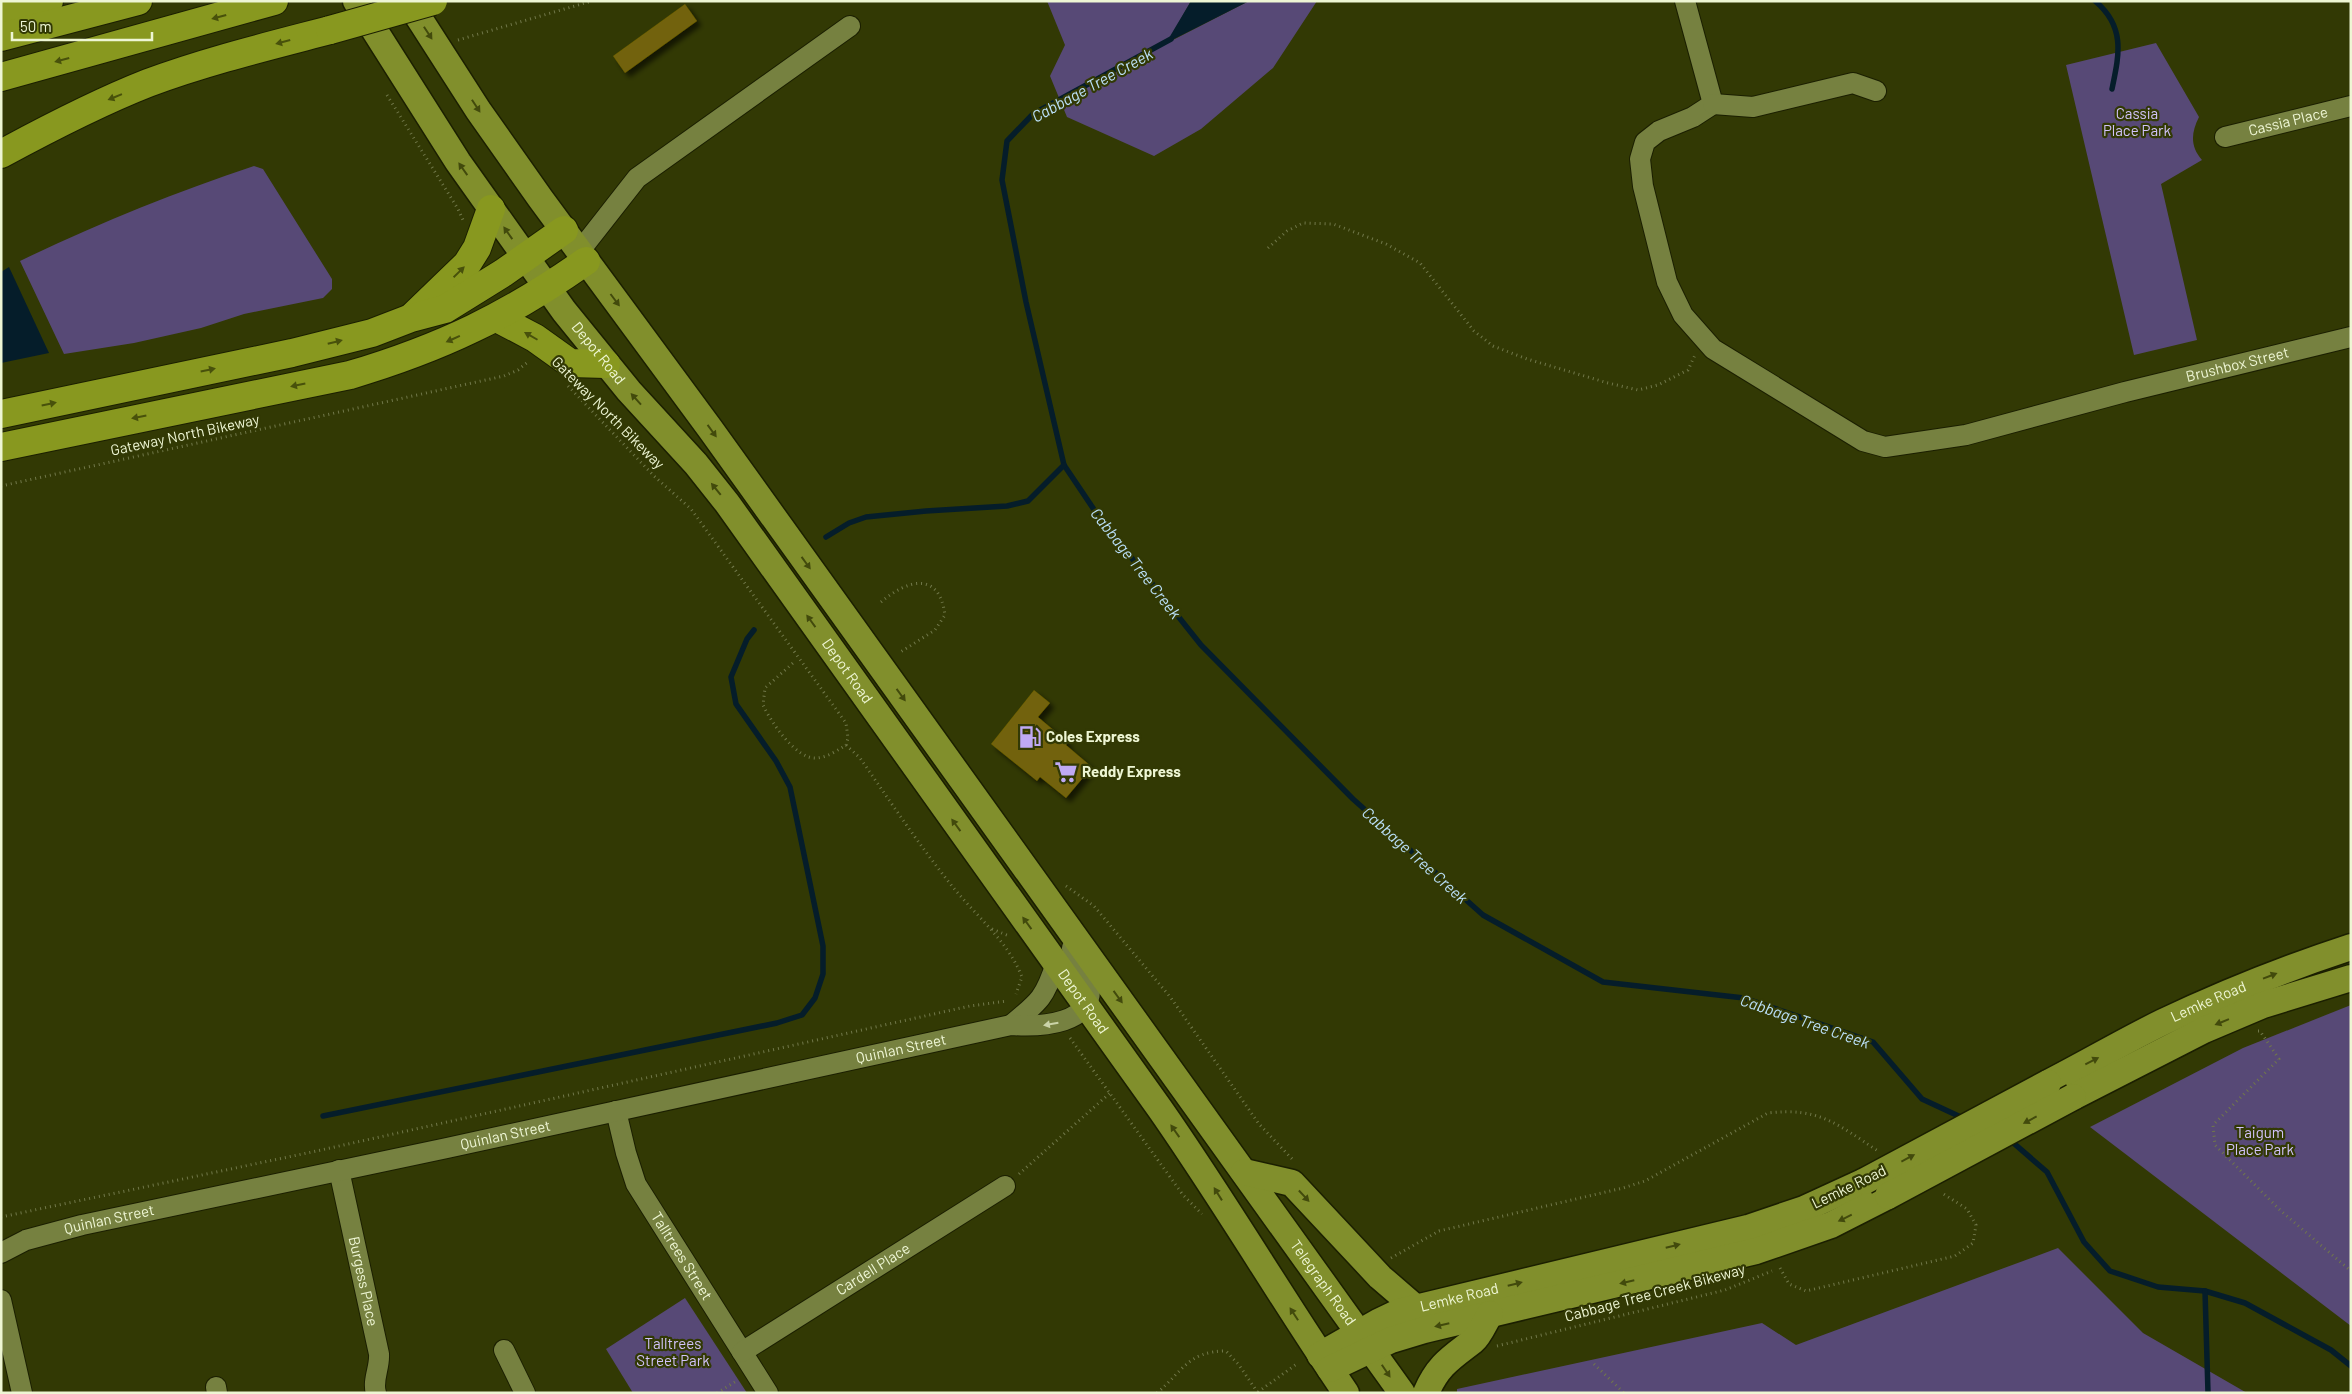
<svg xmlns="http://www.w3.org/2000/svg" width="2352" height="1394" font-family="Barlow,sans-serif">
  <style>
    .green { fill: #574976 }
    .water { fill: #051d2a }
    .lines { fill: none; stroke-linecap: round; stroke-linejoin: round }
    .stream { stroke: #051d2a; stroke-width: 5.5 }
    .building { fill: #726207; filter: url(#shadow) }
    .minor-casing { stroke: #1b1f00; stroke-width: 22 }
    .major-casing { stroke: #1b1f00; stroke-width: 29 }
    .highway-casing { stroke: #1b1f00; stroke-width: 30 }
    .path { stroke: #71784a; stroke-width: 3; stroke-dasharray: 1 4; stroke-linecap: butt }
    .minor { stroke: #768140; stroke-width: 20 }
    .major { stroke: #818f2c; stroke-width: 26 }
    .highway { stroke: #88981f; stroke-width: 28 }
    .major-bridge-casing { stroke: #1b1f00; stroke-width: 29; stroke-linecap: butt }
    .highway-bridge-casing { stroke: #1b1f00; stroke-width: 30; stroke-linecap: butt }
    .major-bridge { stroke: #818f2c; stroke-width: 26 }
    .highway-bridge { stroke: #88981f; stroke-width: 28 }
    .oneway { fill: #48510b }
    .oneway2 { fill: #424a0c }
    .oneway3 { fill: #cad3a8 }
    .labels { text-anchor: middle; stroke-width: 4.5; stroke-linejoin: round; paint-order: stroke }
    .park-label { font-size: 15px; fill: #d2c3fb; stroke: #323904 }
    .street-label { font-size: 15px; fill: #eef6d4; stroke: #323904 }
    .poi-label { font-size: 15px; font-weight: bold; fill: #eef6d4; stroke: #323904; text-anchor: start }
    .water-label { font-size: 16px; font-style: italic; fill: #bbe0f9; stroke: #323904 }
  </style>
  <defs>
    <filter id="shadow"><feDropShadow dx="4.5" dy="4.5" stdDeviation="2.5" flood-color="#0009"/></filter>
  </defs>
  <rect width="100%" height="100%" fill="#323904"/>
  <g class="green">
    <polygon points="1047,1 1191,1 1167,43 1249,1 1317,1 1273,68 1201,129 1154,156 1067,117 1050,76 1065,45"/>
    <path d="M2156 43 2199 117C2191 133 2190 146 2202 160L2161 184 2197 340 2134 355 2066 65Z"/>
    <path d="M254 166 263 169 332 279V289L323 298 244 314 201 328 134 343 64 354 20 261C96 224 174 193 254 166Z"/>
    <polygon points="2351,1005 2351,1326 2090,1127 2243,1048"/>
    <polygon points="2058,1248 2143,1333 2247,1393 1457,1393 1457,1389 1762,1323 1796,1345"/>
    <polygon points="685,1298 747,1393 633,1393 606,1349"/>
  </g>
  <g class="water">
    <polygon points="1191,1 1249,1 1166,43"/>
    <polygon points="9,267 49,353 1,363 1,272"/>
  </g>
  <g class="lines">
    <g class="stream">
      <path d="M2095 1C2126 27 2119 55 2112 89"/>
      <polyline points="1171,39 1033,114 1007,141 1002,180 1026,302 1064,465 1099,517 1201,645 1353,799 1483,915 1603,982 1744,998 1873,1042 1922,1099 1965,1119"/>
      <polyline points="826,537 849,523 866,517 926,511 1007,506 1028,501 1064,465"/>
      <polyline points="323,1116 777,1023 802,1015 815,998 823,974 823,946 790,787 776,761 736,704 731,677 747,639 754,630"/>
      <polyline points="2010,1140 2047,1172 2084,1242 2110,1271 2158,1287 2205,1291 2245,1303 2331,1350 2351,1366"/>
      <polyline points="2205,1291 2208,1393"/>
    </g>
  </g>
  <g class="building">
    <polygon points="685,4 697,21 625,73 613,56"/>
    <polygon points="1034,690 1050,703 1038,717 1068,742 1066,745 1092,767 1066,798 1040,777 1037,781 991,744"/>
  </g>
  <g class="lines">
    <defs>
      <g id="minor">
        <path id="s1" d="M1685 1 1713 104 1693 117 1659 131 1645 142 1640 159 1643 186 1667 282 1683 315 1713 349 1863 441 1885 447 1966 435 2125 392 2351 337"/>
        <polyline points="1713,104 1753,107 1853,83 1876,91"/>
        <path id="s2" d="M2225 137 2351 106"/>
        <polyline points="579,252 637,178 850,26"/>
        <path d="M1011 1025C1039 1002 1045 998 1056 963"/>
        <path id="s3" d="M616 1111 626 1153 636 1184 768 1393"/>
        <path id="s4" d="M339 1170 379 1354C380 1368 372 1380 376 1393"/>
        <path id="s5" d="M1 1253 26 1240 82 1225 447 1148 1011 1025C1039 1027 1098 1025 1089 982 1086 970 1075 961 1072 948"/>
        <polyline points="1,1300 22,1393"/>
        <polyline points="504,1350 525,1393"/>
        <path id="s6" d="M742 1352 1005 1186"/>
        <polyline points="216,1387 217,1393"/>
      </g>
      <g id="major">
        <path id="s7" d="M356 1 458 162 564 311 629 391 696 464 727 503 1160 1109C1225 1202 1282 1299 1346 1393"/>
        <path id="s8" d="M408 1 478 110 540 198 711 430 1402 1393"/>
        <path id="s9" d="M2048 1083C2087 1063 2124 1041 2163 1022 2224 993 2287 968 2351 947"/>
        <polyline points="2073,1097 2204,1030 2263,1005 2351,978"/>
        <polyline points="1244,1172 1292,1183 1380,1277 1416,1308"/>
        <path id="s10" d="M1320 1355 1378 1322 1399 1312 1748 1228 1804 1209 1865 1181"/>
        <polyline points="1330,1369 1391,1340 1424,1330 1756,1251 1831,1225 1888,1196"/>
        <path d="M1426 1393C1438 1365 1451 1358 1473 1341 1480 1335 1485 1322 1490 1314"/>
      </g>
      <g id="highway">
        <polyline points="1,11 49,1"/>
        <polyline points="1,37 138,1"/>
        <polyline points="1,77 274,1"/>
        <path d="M1 154C49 128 97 103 148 83 207 61 269 46 330 30"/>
        <polyline points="412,317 467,264 477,248 491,209"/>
        <polyline points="497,318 535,338 570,363 606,364"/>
        <polyline points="1,414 292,353 372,333 411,318 445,309 503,273 564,230"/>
        <path d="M1 447 350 375C441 348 508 316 586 261"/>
      </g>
    </defs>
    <use href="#minor" class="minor-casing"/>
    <use href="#major" class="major-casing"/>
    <use href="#highway" class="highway-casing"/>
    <g class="path">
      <polyline points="458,40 592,1"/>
      <polyline points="387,95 458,209 463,220"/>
      <polyline points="1268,248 1287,231 1303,223 1333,224 1386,244 1420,263 1474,331 1493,346 1527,359 1608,383 1638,390 1658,385 1688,370 1695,355"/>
      <path d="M568 386 654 476 691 509 846 723 848 738 846 745C838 750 828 757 817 758 796 760 771 722 763 705L765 688 793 663"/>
      <polyline points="1,486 504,376 518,370 529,361"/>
      <path d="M881 602C907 580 939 570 945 615L935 630 899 653"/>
      <path d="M846 745 860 758C890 801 919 845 952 886 976 916 1008 941 1022 977L1016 994"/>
      <polyline points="1066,886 1094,906 1171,998 1259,1124 1294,1161"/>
      <polyline points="992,929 1009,936"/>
      <polyline points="2258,1031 2260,1031 2279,1059 2213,1125 2215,1145 2281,1211 2351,1271"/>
      <polyline points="1070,1038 1183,1195 1202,1214"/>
      <polyline points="1019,1174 1110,1093"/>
      <polyline points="1,1217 312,1152 970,1006 1007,1001"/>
      <path d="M1391 1258 1439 1231 1623 1188 1645 1181 1768 1113C1819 1107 1837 1124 1878 1151"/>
      <polyline points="1780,1268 1789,1284 1806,1291 1955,1256 1973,1243 1976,1225 1967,1209 1942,1193"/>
      <polyline points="1497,1346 1725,1290 1772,1271"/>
      <polyline points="1594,1364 1624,1393"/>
      <polyline points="1258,1392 1298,1363"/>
      <polyline points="717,1393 738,1380"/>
      <path d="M1157 1393C1182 1372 1188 1351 1226 1351L1239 1365 1258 1393"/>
    </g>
    <use href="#minor" class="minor"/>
    <use href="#major" class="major"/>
    <use href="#highway" class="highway"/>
    <defs>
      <g id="major-bridge">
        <polyline points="1865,1181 2048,1083"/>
        <polyline points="1888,1196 2073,1097"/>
      </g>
      <polyline id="highway-bridge" points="330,30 433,1"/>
    </defs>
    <use href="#major-bridge" class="major-bridge-casing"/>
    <use href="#highway-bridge" class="highway-bridge-casing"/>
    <use href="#major-bridge" class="major-bridge"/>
    <use href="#highway-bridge" class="highway-bridge"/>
  </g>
  <defs><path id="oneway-solid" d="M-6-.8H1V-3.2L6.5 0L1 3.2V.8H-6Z" transform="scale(1.25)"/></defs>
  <g class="oneway">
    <use href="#oneway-solid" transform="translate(219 17) rotate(165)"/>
    <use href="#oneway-solid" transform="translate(283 42) rotate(165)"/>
    <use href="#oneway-solid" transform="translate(62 60) rotate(165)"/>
    <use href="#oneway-solid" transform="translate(115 97) rotate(158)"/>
    <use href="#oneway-solid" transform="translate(459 272) rotate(-44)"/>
    <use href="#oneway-solid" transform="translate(531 336) rotate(-150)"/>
    <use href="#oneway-solid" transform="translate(453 339) rotate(156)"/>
    <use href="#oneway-solid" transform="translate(335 342) rotate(-14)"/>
    <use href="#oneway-solid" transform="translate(208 370) rotate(-12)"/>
    <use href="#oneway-solid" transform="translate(298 385) rotate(168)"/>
    <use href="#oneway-solid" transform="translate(49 404) rotate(-12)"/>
    <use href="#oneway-solid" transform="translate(139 417) rotate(169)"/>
  </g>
  <g class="oneway2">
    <use href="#oneway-solid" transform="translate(428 33) rotate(57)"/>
    <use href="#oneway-solid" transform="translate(476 106) rotate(57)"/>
    <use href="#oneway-solid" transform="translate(463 169) rotate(-125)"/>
    <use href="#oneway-solid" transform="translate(508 233) rotate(-125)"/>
    <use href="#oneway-solid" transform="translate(615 300) rotate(53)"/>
    <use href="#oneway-solid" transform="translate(636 399) rotate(-132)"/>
    <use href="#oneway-solid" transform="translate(712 431) rotate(54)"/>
    <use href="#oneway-solid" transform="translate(716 489) rotate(-129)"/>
    <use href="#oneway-solid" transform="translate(806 563) rotate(54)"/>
    <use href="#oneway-solid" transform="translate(811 621) rotate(-126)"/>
    <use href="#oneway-solid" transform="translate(901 695) rotate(54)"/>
    <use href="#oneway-solid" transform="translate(956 825) rotate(-126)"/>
    <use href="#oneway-solid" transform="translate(1027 923) rotate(-126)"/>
    <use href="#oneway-solid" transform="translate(2270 976) rotate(-21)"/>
    <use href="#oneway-solid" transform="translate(1118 997) rotate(54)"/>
    <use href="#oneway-solid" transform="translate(2222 1022) rotate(158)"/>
    <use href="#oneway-solid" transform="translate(2092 1061) rotate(-27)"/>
    <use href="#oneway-solid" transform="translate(2030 1120) rotate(152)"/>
    <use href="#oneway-solid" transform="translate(1175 1131) rotate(-125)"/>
    <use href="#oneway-solid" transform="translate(1908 1158) rotate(-28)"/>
    <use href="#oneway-solid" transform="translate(1218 1194) rotate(-122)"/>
    <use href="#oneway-solid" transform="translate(1304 1196) rotate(47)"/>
    <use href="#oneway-solid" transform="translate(1845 1218) rotate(154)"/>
    <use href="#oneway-solid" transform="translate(1673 1246) rotate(-14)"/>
    <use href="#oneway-solid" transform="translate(1627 1282) rotate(167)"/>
    <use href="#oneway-solid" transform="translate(1515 1284) rotate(-14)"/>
    <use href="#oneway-solid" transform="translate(1294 1314) rotate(-123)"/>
    <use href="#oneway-solid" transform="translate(1442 1325) rotate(167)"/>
    <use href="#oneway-solid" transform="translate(1386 1371) rotate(56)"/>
  </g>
  <use class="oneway3" href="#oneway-solid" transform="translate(1051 1024) rotate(170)"/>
  <defs>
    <symbol id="fuel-bare" viewBox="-9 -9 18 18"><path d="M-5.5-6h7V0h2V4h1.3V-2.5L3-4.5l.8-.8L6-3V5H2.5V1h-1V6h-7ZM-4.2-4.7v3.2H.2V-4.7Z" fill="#bfa9f4" stroke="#323904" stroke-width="2.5" paint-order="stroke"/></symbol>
    <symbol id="supermarket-bare" viewBox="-9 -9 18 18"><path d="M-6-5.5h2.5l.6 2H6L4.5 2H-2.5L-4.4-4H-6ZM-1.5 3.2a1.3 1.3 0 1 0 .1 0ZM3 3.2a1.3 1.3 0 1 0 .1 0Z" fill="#bfa9f4" stroke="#323904" stroke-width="2.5" paint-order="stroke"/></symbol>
  </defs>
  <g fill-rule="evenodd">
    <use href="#fuel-bare" x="1014" y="721" width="32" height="32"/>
    <use href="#supermarket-bare" x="1050" y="756" width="32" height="32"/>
  </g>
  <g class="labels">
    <g class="park-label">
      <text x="2137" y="119">Cassia<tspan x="2137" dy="17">Place Park</tspan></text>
      <text x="2260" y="1138">Taigum<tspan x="2260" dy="17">Place Park</tspan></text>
      <text x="673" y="1349">Talltrees<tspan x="673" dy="17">Street Park</tspan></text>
    </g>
    <g class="street-label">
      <text dy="5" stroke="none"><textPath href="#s2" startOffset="65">Cassia Place</textPath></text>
      <text dy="5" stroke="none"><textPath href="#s7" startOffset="428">Depot Road</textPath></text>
      <text dy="5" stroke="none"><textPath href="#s1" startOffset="972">Brushbox Street</textPath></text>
      <text transform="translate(608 413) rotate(45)" y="5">Gateway North Bikeway</text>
      <text transform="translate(185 435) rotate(-12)" y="5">Gateway North Bikeway</text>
      <text dy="5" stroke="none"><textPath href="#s7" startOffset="832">Depot Road</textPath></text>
      <text dy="5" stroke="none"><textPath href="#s7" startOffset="1238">Depot Road</textPath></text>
      <text dy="5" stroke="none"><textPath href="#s9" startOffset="180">Lemke Road</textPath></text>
      <text dy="5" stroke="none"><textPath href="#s5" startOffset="924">Quinlan Street</textPath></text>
      <text dy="5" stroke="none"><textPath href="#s5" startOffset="519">Quinlan Street</textPath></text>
      <text transform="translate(1849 1187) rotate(-26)" y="5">Lemke Road</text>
      <text dy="5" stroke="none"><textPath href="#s5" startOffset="114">Quinlan Street</textPath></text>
      <text dy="5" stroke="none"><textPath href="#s3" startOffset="161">Talltrees Street</textPath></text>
      <text dy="5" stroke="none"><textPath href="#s6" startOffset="155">Cardell Place</textPath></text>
      <text dy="5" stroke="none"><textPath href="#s4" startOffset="114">Burgess Place</textPath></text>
      <text dy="5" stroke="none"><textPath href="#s8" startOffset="1575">Telegraph Road</textPath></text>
      <text transform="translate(1655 1293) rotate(-15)" y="5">Cabbage Tree Creek Bikeway</text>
      <text dy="5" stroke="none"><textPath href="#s10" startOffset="152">Lemke Road</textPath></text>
    </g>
    <g class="poi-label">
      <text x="1046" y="742">Coles Express</text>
      <text x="1082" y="777">Reddy Express</text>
    </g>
    <g class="water-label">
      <text transform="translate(1092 85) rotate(-29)" y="6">Cabbage Tree Creek</text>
      <text transform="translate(1136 563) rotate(52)" y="6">Cabbage Tree Creek</text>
      <text transform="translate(1415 855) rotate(42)" y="6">Cabbage Tree Creek</text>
      <text transform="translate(1805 1021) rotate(19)" y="6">Cabbage Tree Creek</text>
    </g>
  </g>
  <rect width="2352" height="1394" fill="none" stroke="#eef6d4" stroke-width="5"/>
  <path d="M12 32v8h140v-8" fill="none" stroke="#eef6d4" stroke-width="2.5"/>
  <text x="20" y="32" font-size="15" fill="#eef6d4" stroke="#323904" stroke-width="4" paint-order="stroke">50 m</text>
</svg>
